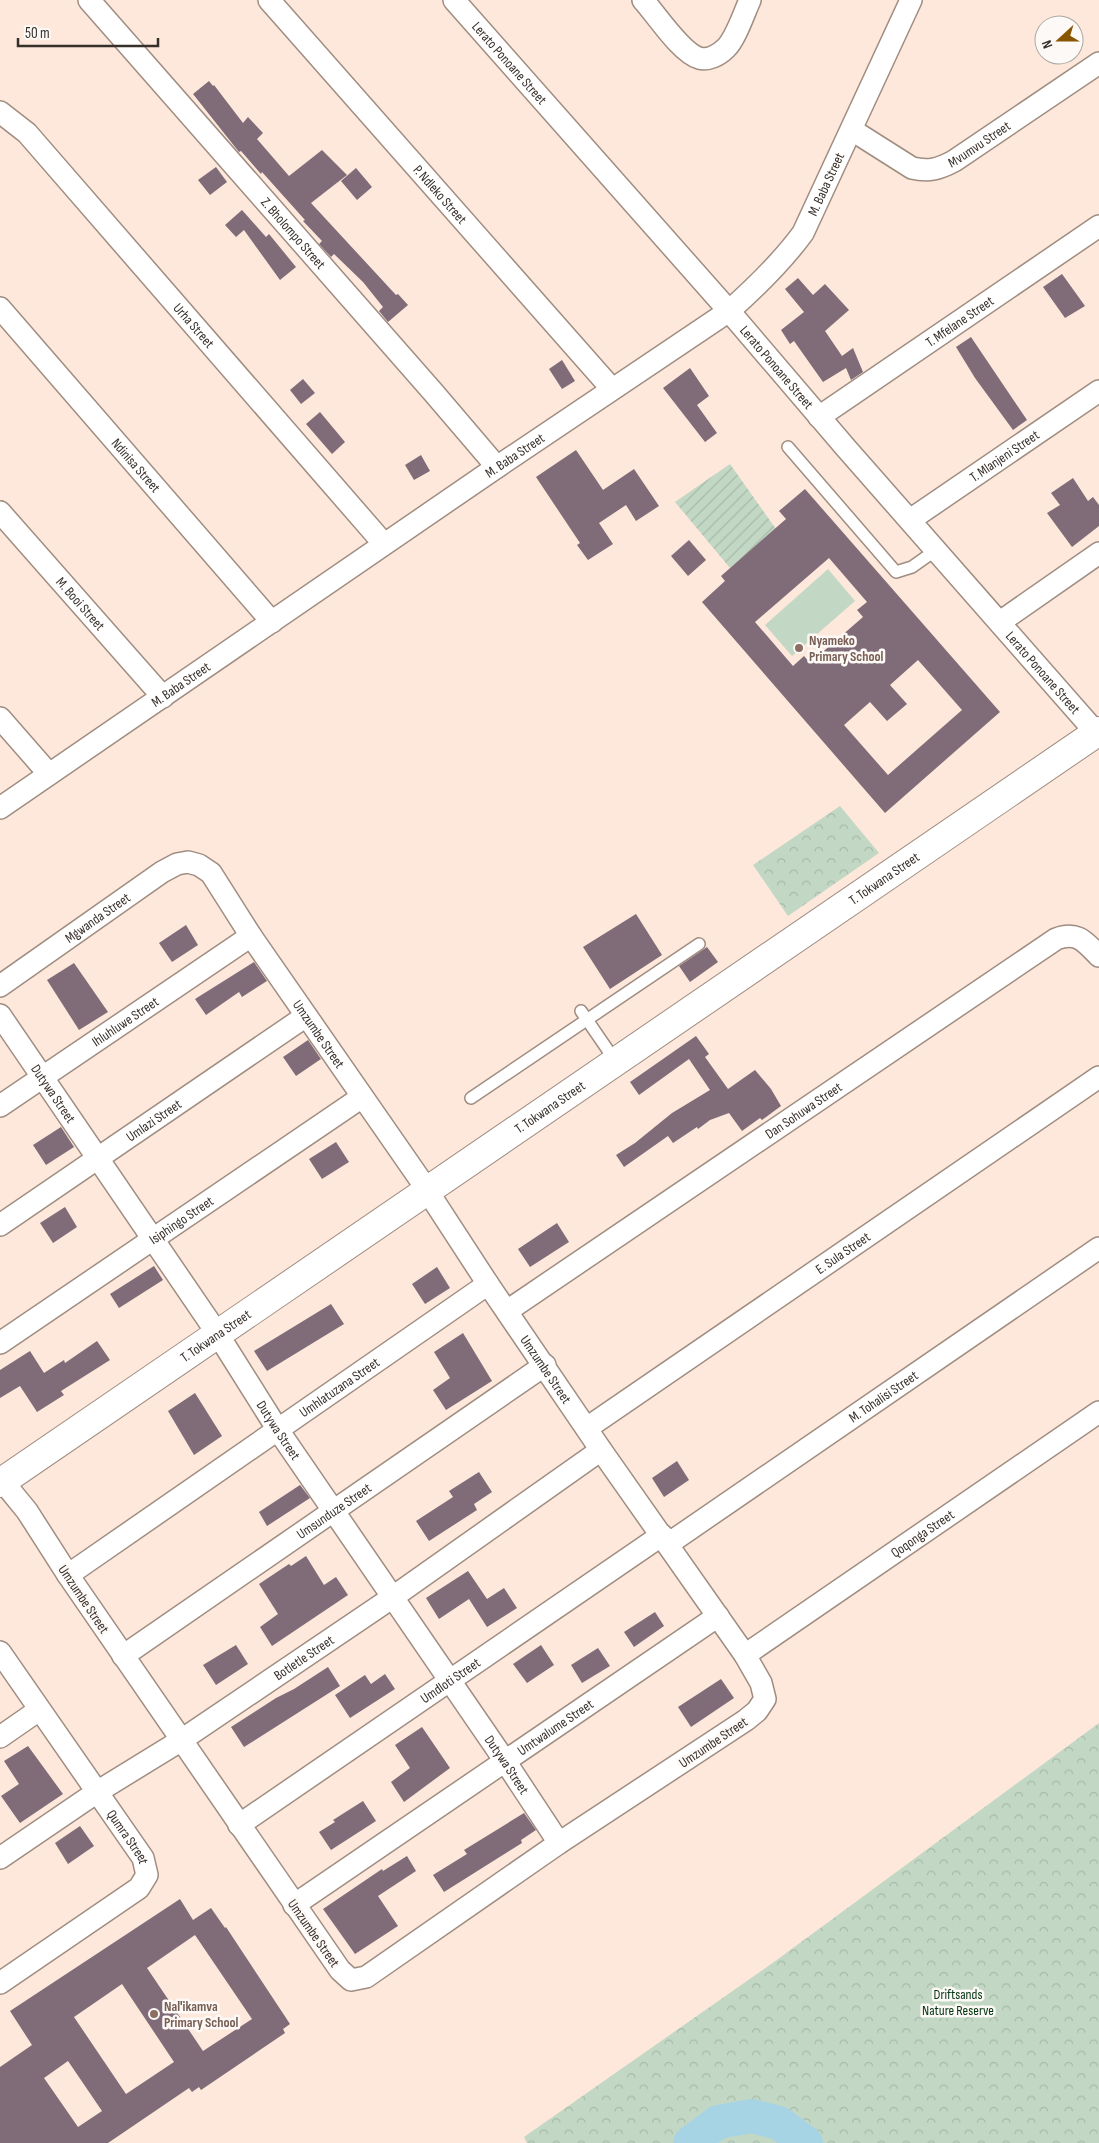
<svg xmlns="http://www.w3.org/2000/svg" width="1099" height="2143" font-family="'Sofia Sans Condensed',sans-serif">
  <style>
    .grass { fill: #c2d8c4 }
    .forest { fill: url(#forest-crowns) }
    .garden { fill: url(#garden-furrows) }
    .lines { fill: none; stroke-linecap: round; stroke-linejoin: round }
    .river { stroke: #a7d4e4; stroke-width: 34 }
    .building { fill: #7f6c78; fill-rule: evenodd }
    .lane-casing { stroke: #a08d81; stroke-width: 14 }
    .street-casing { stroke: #a08d81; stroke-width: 24 }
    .secondary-casing { stroke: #a08d81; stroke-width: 30 }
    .lane { stroke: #fff; stroke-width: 11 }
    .street { stroke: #fff; stroke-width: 21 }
    .secondary { stroke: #fff; stroke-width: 28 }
    .education-dot { fill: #8d6e63; stroke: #fdf9f6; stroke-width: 2 }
    .labels { text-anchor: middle; stroke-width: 5; stroke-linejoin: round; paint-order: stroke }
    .street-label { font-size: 14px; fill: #372f2a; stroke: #fdf9f6 }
    .education-label { font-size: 14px; font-weight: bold; fill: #785e54; stroke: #fdf9f6; text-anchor: start }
    .park-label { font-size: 14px; fill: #003410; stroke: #fdf9f6 }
  </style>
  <defs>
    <pattern id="forest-crowns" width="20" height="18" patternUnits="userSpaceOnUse" patternTransform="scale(1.25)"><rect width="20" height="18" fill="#c2d8c4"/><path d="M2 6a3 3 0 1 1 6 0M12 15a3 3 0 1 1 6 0" fill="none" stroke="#a7baa9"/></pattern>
    <pattern id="garden-furrows" width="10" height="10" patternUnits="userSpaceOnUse" patternTransform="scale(1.25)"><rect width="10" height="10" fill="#c2d8c4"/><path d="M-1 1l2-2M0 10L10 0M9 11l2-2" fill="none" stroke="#a7baa9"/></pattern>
  </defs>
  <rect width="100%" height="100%" fill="#fde8db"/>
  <polygon class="grass" points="828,569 855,601 792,656 765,625"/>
  <g class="forest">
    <polygon points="840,806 879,853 788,916 753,865"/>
    <polygon points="1099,1723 1099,2143 527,2143 524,2137 774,1962"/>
  </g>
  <polygon class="garden" points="730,464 776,529 730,568 675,502"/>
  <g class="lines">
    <polyline class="river" points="690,2143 718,2122 752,2116 779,2123 806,2143"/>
  </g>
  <g class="building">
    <polygon points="209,81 213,86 214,85 243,123 248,117 263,133 257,139 289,176 322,150 347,175 311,203 396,295 398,294 408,305 388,322 379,311 383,307 363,282 334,254 331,257 319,244 322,241 303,221 305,220 262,172 261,174 241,151 239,152 193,94"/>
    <polygon points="216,167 227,182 210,195 198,180"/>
    <polygon points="356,168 372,187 357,200 341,181"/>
    <polygon points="242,210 266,237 269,234 296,267 280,280 244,230 236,237 225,225"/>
    <polygon points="1062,274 1085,306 1065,318 1043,287"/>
    <polygon points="798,278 813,295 825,284 849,310 825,331 842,356 853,348 863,372 851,380 846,368 823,382 794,341 790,344 781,330 804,312 785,289"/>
    <polygon points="971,337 1027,420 1013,430 975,378 956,347"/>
    <polygon points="562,360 575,381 562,389 549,369"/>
    <polygon points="690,368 709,396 697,405 717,433 705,442 663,388"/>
    <polygon points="303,379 315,393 301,404 290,390"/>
    <polygon points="320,412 345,442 332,454 306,424"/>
    <polygon points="576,450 603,490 634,469 659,506 636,521 626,505 599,523 613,544 588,560 577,545 580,543 536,477"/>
    <polygon points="421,455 430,471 414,480 405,465"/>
    <polygon points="1073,478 1088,501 1093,497 1099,505 1099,526 1072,547 1047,513 1060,505 1051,493"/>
    <path d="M805 489 1000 712 885 813 702 602 725 581 721 576 786 519 779 511ZM829 558 867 602 857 610 863 617 810 663 804 656 793 666 755 622ZM918 660 962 710 888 775 844 725 870 702 887 721 907 704 890 685Z"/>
    <polygon points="689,540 706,560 688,576 671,556"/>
    <polygon points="636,914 662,955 610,989 583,947"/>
    <polygon points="186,925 198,945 172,962 159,943"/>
    <polygon points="707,947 718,962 690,982 679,966"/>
    <polygon points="254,962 267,981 242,997 239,992 206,1015 195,999"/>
    <polygon points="74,963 108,1012 79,1030 47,980"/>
    <polygon points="696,1036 709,1054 705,1057 728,1089 755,1070 771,1089 781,1106 762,1120 760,1118 742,1131 729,1113 710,1120 698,1129 697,1127 673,1143 668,1136 624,1167 616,1155 635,1143 672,1113 710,1090 689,1059 639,1095 630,1082"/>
    <polygon points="308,1040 321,1059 296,1076 283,1057"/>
    <polygon points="61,1127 74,1147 46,1165 33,1145"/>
    <polygon points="336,1142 349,1162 322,1179 309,1159"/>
    <polygon points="65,1207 77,1227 53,1243 40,1223"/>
    <polygon points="557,1223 569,1242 530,1267 518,1249"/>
    <polygon points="154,1266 163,1280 119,1308 110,1294"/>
    <polygon points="437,1267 450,1288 425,1304 412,1284"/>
    <polygon points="331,1304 344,1324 267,1371 254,1351"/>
    <polygon points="463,1333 492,1381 446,1410 433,1390 450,1378 434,1352"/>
    <polygon points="97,1341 110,1360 61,1391 64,1395 37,1412 20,1386 0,1398 0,1370 30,1351 44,1373 64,1360 65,1363"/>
    <polygon points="195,1393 222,1436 194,1455 168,1411"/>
    <polygon points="677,1461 689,1480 664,1497 652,1478"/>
    <polygon points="479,1472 492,1492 474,1504 477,1510 429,1541 416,1521 453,1497 449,1491"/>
    <polygon points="300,1485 310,1498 267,1526 259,1512"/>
    <polygon points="306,1556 324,1585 336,1577 348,1595 272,1646 260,1627 278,1614 259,1584 289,1564 291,1566"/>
    <polygon points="468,1571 487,1599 504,1588 517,1608 487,1627 469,1599 439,1619 426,1598"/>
    <polygon points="655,1612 664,1626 634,1647 624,1632"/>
    <polygon points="236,1645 248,1664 216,1685 203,1665"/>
    <polygon points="541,1645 554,1665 527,1683 513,1664"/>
    <polygon points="598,1648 610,1666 582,1683 571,1665"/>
    <polygon points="328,1667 340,1686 244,1747 231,1727 276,1698 294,1689"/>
    <polygon points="385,1674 395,1689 350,1718 335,1695 365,1675 371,1684"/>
    <polygon points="721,1679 734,1698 691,1727 678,1707"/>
    <polygon points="422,1727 450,1768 404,1802 391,1782 410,1768 395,1745"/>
    <polygon points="28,1746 63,1794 20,1823 1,1796 19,1784 4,1761"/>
    <polygon points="363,1801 376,1821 331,1850 319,1832 335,1822 333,1820"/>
    <polygon points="524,1813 536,1830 521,1840 522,1843 444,1892 433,1875 467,1854 464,1850"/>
    <polygon points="80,1826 94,1846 68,1864 55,1843"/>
    <polygon points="407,1856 416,1871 378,1896 398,1926 355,1954 323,1909 382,1869 383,1871"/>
    <path d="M180 1899 193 1920 211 1908 225 1928 226 1927 290 2024 283 2029 285 2033 201 2090 199 2087 192 2092 189 2088 108 2143H0V2067L32 2045 10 2011ZM195 1935 252 2019 203 2051 147 1968ZM122 1984 174 2062 126 2094 74 2017ZM68 2061 102 2111 78 2127 44 2078Z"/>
  </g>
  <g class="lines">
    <defs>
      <g id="lane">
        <polyline points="788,447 896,572 912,567 936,550"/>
        <polyline points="581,1011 616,1062"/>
        <polyline points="471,1098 699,944"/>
      </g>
      <g id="street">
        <path id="s1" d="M89 0 433 392 497 467"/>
        <path id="s2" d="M269 0 612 389"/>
        <path id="s3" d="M454 0 729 311 846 448 1099 736"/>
        <path d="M643 0C656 14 681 53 699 58 708 61 719 55 726 48 736 38 744 13 750 0"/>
        <path id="s4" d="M0 112 27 133 384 544"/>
        <path id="s5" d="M852 130 912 168C929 172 939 169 954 161L1099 63"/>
        <path id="s6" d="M0 308 272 622"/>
        <path id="s7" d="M819 417 1099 226"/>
        <path id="s8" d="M0 512 163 697"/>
        <path id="s9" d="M910 520 1099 391"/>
        <polyline points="1000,622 1099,553"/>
        <polyline points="0,718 49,774"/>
        <path id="s10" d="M0 808 497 467 729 311C756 287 781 263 803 233L911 0"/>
        <path id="s11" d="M0 986 162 872 177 864 188 862 199 865 211 873 251 936 419 1178 488 1284 601 1450 745 1655 761 1683 765 1699 757 1711 746 1720 559 1843 366 1977 351 1980 340 1970 68 1575 27 1511 0 1478"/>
        <path id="s12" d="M0 1015 217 1333 278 1430 505 1761 559 1843"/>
        <path id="s13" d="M0 1106 251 936"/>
        <path id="s14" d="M0 1225 306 1016"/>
        <path id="s15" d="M507 1311 1056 939C1078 931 1085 942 1099 956"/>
        <path id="s16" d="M0 1343 362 1097"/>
        <path id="s17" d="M587 1428 1099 1077"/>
        <path id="s18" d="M668 1544 1099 1248"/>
        <path id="s19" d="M68 1575 488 1284"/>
        <path id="s20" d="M0 1652 143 1858 147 1875 139 1888 0 1983"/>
        <path id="s21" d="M745 1655 1099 1412"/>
        <path id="s22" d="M123 1656 545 1365"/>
        <polyline points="0,1737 39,1710"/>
        <path id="s23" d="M239 1825 662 1535"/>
        <path id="s24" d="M0 1858 97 1792 180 1741 393 1597 601 1450"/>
        <path id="s25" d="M294 1905 718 1616"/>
      </g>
      <g id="secondary">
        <path id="s26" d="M0 1483 1099 731"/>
      </g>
    </defs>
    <use href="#lane" class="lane-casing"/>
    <use href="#street" class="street-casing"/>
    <use href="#secondary" class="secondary-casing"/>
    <use href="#lane" class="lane"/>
    <use href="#street" class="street"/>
    <use href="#secondary" class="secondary"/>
  </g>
  <g class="education-dot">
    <circle cx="799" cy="648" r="5"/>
    <circle cx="154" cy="2014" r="5"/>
  </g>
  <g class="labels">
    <g class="street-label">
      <text dy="5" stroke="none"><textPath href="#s3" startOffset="84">Lerato Ponoane Street</textPath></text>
      <text dy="5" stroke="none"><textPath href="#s5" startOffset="145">Mvumvu Street</textPath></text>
      <text dy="5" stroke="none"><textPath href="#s10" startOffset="1044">M. Baba Street</textPath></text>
      <text dy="5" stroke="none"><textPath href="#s2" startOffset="259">P. Ndleko Street</textPath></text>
      <text dy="5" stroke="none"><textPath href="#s1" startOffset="310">Z. Bholompo Street</textPath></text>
      <text dy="5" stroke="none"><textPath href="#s7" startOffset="170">T. Mfelane Street</textPath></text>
      <text dy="5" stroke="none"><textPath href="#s4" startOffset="289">Urha Street</textPath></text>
      <text dy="5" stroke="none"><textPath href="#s3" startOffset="489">Lerato Ponoane Street</textPath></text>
      <text dy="5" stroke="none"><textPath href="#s10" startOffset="624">M. Baba Street</textPath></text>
      <text dy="5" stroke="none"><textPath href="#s9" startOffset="114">T. Mlanjeni Street</textPath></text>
      <text dy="5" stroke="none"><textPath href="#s6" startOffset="208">Ndinisa Street</textPath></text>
      <text dy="5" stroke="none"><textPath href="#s8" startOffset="122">M. Booi Street</textPath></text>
      <text dy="5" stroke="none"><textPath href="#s3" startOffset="894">Lerato Ponoane Street</textPath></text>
      <text dy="5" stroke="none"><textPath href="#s10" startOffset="219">M. Baba Street</textPath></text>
      <text dy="5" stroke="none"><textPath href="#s26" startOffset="1071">T. Tokwana Street</textPath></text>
      <text dy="5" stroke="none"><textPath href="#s11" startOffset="119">Mgwanda Street</textPath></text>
      <text dy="5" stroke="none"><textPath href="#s13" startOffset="151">Ihluhluwe Street</textPath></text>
      <text dy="5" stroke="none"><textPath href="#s11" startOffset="446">Umzumbe Street</textPath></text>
      <text dy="5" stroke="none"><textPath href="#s12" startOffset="95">Dutywa Street</textPath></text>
      <text dy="5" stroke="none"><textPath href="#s26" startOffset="666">T. Tokwana Street</textPath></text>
      <text dy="5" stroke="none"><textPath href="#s15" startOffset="358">Dan Sohuwa Street</textPath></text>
      <text dy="5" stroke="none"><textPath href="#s14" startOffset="186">Umlazi Street</textPath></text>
      <text dy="5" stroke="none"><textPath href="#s16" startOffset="219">Isiphingo Street</textPath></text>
      <text dy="5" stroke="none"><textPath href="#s17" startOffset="310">E. Sula Street</textPath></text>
      <text dy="5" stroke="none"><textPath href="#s26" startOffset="261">T. Tokwana Street</textPath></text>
      <text dy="5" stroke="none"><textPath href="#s11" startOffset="851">Umzumbe Street</textPath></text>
      <text dy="5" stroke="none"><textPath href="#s19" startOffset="330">Umhlatuzana Street</textPath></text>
      <text dy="5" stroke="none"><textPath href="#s18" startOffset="261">M. Tohalisi Street</textPath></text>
      <text dy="5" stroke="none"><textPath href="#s12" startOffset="500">Dutywa Street</textPath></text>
      <text dy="5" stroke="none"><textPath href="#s22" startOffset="256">Umsunduze Street</textPath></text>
      <text dy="5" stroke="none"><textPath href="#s21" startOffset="215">Qoqonga Street</textPath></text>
      <text transform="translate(84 1599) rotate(56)" y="5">Umzumbe Street</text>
      <text dy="5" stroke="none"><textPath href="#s24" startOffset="364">Botletle Street</textPath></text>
      <text dy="5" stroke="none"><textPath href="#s23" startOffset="256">Umdloti Street</textPath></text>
      <text dy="5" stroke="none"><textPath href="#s25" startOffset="316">Umtwalume Street</textPath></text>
      <text transform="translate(713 1742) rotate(-34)" y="5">Umzumbe Street</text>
      <text dy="5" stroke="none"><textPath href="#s12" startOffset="905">Dutywa Street</textPath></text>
      <text dy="5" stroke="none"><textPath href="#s20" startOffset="225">Qumra Street</textPath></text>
      <text transform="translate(314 1933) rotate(55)" y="5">Umzumbe Street</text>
    </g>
    <g class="education-label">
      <text x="809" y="645">Nyameko<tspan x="809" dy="16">Primary School</tspan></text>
      <text x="164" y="2011">Nal'ikamva<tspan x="164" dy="16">Primary School</tspan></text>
    </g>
    <g class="park-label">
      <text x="958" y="1999">Driftsands<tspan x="958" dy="16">Nature Reserve</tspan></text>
    </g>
  </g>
  <g transform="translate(1059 40) rotate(249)"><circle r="24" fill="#fdf9f6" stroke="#aea8a4"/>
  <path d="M0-4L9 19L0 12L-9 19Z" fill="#885600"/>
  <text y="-8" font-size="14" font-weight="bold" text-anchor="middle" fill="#372f2a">N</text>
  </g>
  <path d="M18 38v8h140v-8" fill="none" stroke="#372f2a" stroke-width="2.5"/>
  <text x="25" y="38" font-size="15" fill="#372f2a" stroke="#fdf9f6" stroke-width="4" paint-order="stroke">50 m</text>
</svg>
